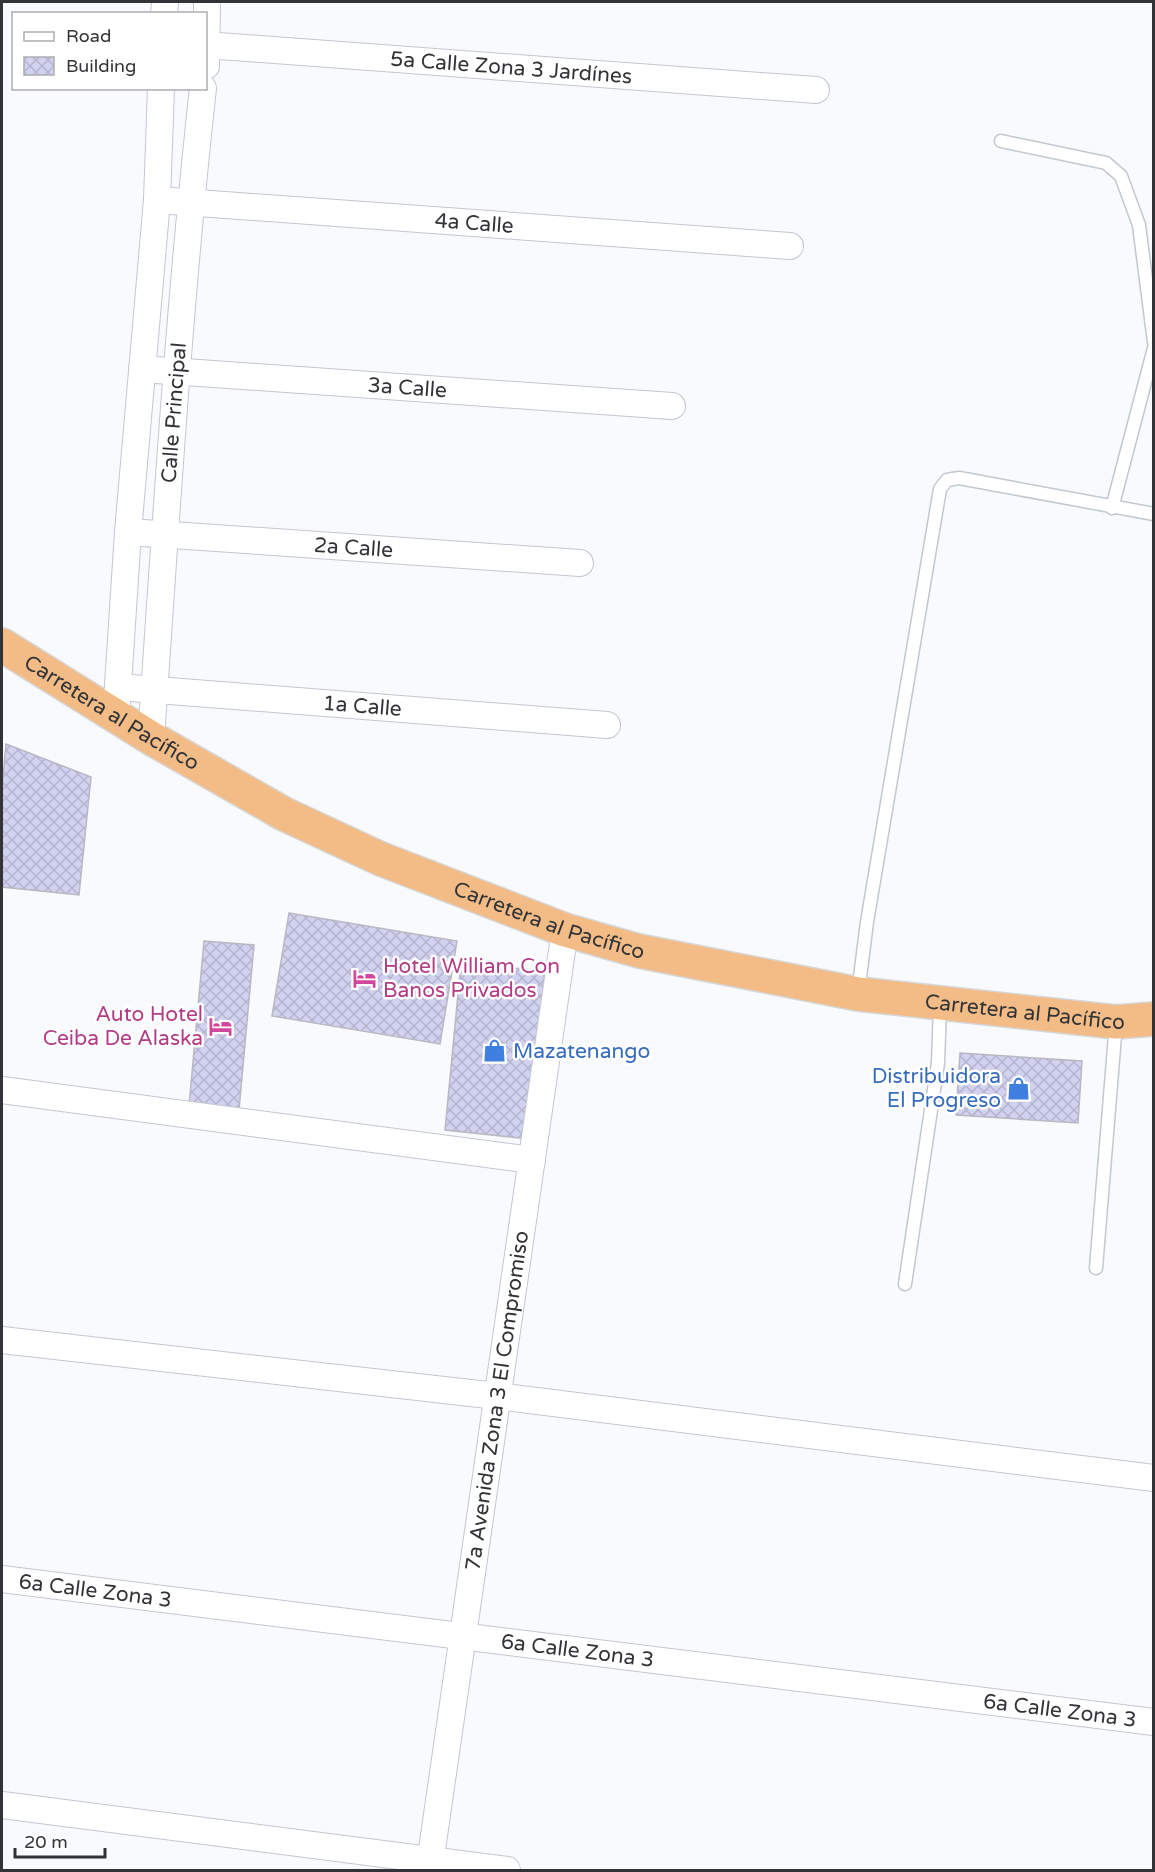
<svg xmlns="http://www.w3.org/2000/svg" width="1155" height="1872" font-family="'Varela Round',sans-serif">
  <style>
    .building { fill: url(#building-cross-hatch); stroke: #b8b8c2; stroke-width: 1.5 }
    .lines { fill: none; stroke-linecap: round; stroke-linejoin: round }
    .lane-casing { stroke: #c2c8d0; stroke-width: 15 }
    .street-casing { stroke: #c2c8d0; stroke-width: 28 }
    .highway-casing { stroke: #d6d6d7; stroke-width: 36 }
    .lane { stroke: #fff; stroke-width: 12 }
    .street { stroke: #fff; stroke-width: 26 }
    .highway { stroke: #f3bc86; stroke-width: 33 }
    .labels { text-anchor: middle; stroke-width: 5; stroke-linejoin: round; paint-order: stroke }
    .street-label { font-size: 21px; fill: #313336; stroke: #fff }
    .hotel-label { font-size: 21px; fill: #b23c85; stroke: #fff; text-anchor: start }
    .shop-label { font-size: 21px; fill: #366cbe; stroke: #fff; text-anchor: start }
  </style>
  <defs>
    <pattern id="building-cross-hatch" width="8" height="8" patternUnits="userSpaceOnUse" patternTransform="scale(1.5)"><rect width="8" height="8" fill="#d1d1f0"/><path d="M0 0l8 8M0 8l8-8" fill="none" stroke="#b4b4ce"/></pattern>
  </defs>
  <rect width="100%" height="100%" fill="#f8fafd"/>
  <g class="building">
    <polygon points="6,744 91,777 79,895 2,887 2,787"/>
    <polygon points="289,913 457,941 440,1044 272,1016"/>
    <polygon points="204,941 254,945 239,1110 189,1106"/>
    <polygon points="461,963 545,971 528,1139 445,1130"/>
    <polygon points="960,1053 1082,1061 1078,1123 956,1115"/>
  </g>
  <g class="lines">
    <defs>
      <g id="lane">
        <polyline points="1001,141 1106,163 1121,176 1139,225 1154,342"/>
        <polyline points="1112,508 1154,348"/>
        <polyline points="858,993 867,922 940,489 947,480 959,478 1154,514"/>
        <polyline points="1096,1268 1116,1023"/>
        <polyline points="905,1284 938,1063 940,1005"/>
      </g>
      <g id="street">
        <polyline points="164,14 165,2"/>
        <path id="s1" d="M206 45 816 90"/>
        <polyline points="206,66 207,2"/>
        <path id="s2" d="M157 200 790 246"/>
        <path id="s3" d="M142 369 672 406"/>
        <path id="s4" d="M128 532 580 563"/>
        <path id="s5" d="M119 687 607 725"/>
        <polyline points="116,716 128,532 157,200 161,88"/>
        <path id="s6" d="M151 738C166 521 179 304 203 88"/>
        <polyline points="2,1090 532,1160"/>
        <polyline points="2,1340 497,1396 1154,1478"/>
        <path id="s7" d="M2 1579 1154 1722"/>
        <polyline points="2,1805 507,1870"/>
        <path id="s8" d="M429 1870 565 930"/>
      </g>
      <g id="highway">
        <path id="s9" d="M2 645 151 738 284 814 381 859 565 930 639 951 858 994 1116 1022 1154 1019"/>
      </g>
    </defs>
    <use href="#lane" class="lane-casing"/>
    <use href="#street" class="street-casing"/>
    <use href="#highway" class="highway-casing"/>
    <use href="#lane" class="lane"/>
    <use href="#street" class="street"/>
    <use href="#highway" class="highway"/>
  </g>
  <defs>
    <symbol id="hotel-bare" viewBox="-9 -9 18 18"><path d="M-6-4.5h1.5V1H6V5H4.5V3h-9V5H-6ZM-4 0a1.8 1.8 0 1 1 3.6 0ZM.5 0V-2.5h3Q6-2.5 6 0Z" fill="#d1479c" stroke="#fff" stroke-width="2.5" paint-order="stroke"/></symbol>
    <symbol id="shop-bare" viewBox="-9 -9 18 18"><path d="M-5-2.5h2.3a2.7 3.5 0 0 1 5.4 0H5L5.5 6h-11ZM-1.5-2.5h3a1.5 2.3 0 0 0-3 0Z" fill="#3f7fe0" stroke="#fff" stroke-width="2.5" paint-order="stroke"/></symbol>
  </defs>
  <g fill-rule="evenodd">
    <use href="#hotel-bare" x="348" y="962" width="33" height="33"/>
    <use href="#hotel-bare" x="204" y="1010" width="33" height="33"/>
    <use href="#shop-bare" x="478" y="1034" width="33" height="33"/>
    <use href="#shop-bare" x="1002" y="1072" width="33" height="33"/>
  </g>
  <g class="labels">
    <g class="street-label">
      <text dy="7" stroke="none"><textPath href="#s1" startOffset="306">5a Calle Zona 3 Jardínes</textPath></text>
      <text dy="7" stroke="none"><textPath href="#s2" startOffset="318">4a Calle</textPath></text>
      <text dy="7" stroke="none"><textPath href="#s3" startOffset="266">3a Calle</textPath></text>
      <text dy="7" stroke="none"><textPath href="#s6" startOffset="326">Calle Principal</textPath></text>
      <text dy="7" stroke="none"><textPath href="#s4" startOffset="226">2a Calle</textPath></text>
      <text dy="7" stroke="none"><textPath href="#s5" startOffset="244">1a Calle</textPath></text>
      <text dy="7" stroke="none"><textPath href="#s9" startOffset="129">Carretera al Pacífico</textPath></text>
      <text dy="7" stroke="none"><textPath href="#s9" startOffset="615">Carretera al Pacífico</textPath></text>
      <text dy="7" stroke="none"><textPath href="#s9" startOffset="1101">Carretera al Pacífico</textPath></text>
      <text dy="7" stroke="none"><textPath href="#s8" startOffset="474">7a Avenida Zona 3 El Compromiso</textPath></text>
      <text dy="7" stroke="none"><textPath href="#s7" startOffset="94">6a Calle Zona 3</textPath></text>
      <text dy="7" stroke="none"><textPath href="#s7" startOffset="580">6a Calle Zona 3</textPath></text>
      <text dy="7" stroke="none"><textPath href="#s7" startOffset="1066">6a Calle Zona 3</textPath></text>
    </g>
    <g class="hotel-label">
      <text x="383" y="973">Hotel William Con<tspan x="383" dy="24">Banos Privados</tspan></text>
      <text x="203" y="1021" text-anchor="end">Auto Hotel<tspan x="203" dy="24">Ceiba De Alaska</tspan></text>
    </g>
    <g class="shop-label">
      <text x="513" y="1058">Mazatenango</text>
      <text x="1001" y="1083" text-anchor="end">Distribuidora<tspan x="1001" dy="24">El Progreso</tspan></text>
    </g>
  </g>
  <rect width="1155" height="1872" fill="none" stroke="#313336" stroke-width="6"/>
  <rect x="12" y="12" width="195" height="78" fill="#ffffff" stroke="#adadaf" stroke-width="1.5"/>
  <rect x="24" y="32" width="30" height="9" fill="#ffffff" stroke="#adadaf" stroke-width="1.5"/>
  <text x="66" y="42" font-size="18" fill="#313336">Road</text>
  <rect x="24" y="57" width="30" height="18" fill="url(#building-cross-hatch)" stroke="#adadaf" stroke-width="1.5"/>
  <text x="66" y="72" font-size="18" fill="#313336">Building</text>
  <path d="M15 1848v9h90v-9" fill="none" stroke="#313336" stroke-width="3"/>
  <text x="24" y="1848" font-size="18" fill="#313336" stroke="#ffffff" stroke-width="4.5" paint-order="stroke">20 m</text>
</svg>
